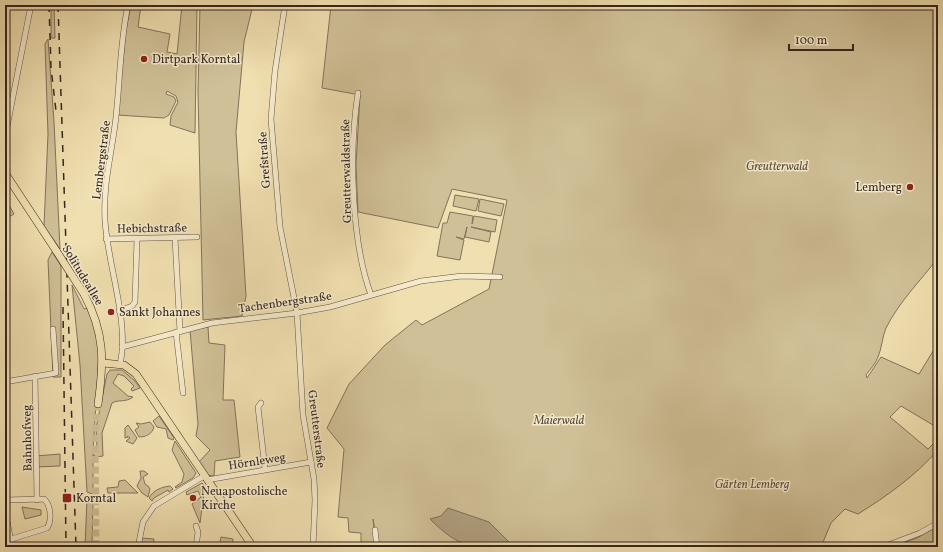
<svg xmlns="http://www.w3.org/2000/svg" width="943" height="552" font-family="Vollkorn,serif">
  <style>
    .green { fill: #d0c097; stroke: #82735b }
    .water { fill: #b0a07f; stroke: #7e6f59 }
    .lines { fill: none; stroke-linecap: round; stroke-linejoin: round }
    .major-tunnel { stroke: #caba93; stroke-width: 7; stroke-dasharray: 7 3.5; stroke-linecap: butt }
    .minor-casing { stroke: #635443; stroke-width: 6 }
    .major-casing { stroke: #34261f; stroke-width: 8 }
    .minor { stroke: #f5eacc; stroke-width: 5 }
    .major { stroke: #f0dfb0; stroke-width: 7 }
    .rail { stroke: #34261f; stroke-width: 1.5; stroke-dasharray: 7 7; stroke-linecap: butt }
    .major-bridge-casing { stroke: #34261f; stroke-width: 8; stroke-linecap: butt }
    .major-bridge { stroke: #f0dfb0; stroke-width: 7 }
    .poi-dot { fill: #8f2418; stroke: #f5eacc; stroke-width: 1.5 }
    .labels { text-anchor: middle; stroke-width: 3; stroke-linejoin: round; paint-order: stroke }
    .poi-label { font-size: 12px; fill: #34261f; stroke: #f5eacc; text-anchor: start }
    .street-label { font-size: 12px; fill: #34261f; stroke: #f5eacc }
    .park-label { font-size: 12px; font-style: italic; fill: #5b4c3d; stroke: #f5eacc }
  </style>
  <rect width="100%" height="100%" fill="#f0dfb0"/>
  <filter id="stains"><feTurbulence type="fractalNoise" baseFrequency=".005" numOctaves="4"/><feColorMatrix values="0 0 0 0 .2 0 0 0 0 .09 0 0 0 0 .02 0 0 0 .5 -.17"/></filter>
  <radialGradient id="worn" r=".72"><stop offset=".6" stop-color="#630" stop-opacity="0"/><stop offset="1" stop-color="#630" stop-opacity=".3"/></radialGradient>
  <g class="green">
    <polygon points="51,5 54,5 55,38 51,38"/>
    <polygon points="131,5 141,5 138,27 170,34 167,52 177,54 182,5 197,5 195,133 170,125 171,116 178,102 176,96 167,91 166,94 174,97 176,101 169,115 164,118 117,115 126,30"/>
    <polygon points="200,5 253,5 244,42 236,132 246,296 242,316 203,320 198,91"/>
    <path d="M331 5H938V258C921 280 899 302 886 328 882 337 882 348 878 357 875 365 870 369 866 375L867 378 881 357 919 374 938 343V349L935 354 938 355V428L901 406 890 417 928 449 938 439V450C915 476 887 496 858 514L845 509 831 523 821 547H381V543L377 541 373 519 376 547H361V533L349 532 348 518 338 517 344 449 327 428 349 384 385 345 416 320 422 325 489 289 507 200 452 189 438 228 358 212 356 165 360 95 322 88Z"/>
    <polygon points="48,39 54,122 60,249 44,226 48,134 45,44"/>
    <polygon points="455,195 479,199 476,211 453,206"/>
    <polygon points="5,198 14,214 5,219"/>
    <polygon points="480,199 504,204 501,216 478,211"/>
    <polygon points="450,212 473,216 472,224 474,216 497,220 495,232 471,227 491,232 489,242 465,237 467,227 464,239 456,237 464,240 460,260 437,256 443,223 447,223"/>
    <polygon points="52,252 61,266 61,377 53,377 48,260"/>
    <path d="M72 285 84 309 89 308 97 337 99 355 93 452 97 449 96 428 107 374 110 370H122L134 380 140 388 132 391 131 389 134 386 124 376 118 374 113 383 128 396 133 397C125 403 119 399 112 403L102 433 103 456 96 457 93 454V494L87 492 80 365Z"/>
    <polygon points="208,327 209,343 225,345 223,400 234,400 240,457 215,461 214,476 206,475 199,462 210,450 196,436 198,424 190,330"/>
    <polygon points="159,416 174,438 173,440 168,438 166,429 157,427 153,421"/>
    <path d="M150 422 154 427C152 434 146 437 139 437L135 430 139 427 136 423 141 424Z"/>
    <polygon points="128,425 137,438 133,444 126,441 130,438 127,436 128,437 125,438 125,428"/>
    <polygon points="175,441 196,473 193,478 176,488 175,487 182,482 184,474 172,450"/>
    <polygon points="60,454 60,466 36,467 36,456"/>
    <polygon points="140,471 144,471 148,474 143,477 145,484 148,486 150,489 148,497 142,493 137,486 141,478"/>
    <polygon points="125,480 138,493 108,493 107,488 118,487 119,481"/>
    <polygon points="202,483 205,486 200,523 192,504 201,497 198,491 187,495 186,492"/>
    <path d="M170 486 173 489 169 492 168 490 154 498 152 501 149 498C153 490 162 487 170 486Z"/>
    <polygon points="87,499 93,501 92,547 85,547"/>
    <polygon points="22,507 41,510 41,515 25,519"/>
    <polygon points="938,526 938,547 891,547 917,538"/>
    <polygon points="221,537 233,539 232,547 219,547"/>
    <polygon points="142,538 154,539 153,547 141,547"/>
  </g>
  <path class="water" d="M448 508 489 522 512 545 510 547C470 547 460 549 430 519L441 516Z"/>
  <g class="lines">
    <polyline class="major-tunnel" points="96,547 95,431 98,404"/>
    <defs>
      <g id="minor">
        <polyline points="285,5 275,71 271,119 280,227 297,313 303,415 314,479 315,500 313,547"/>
        <path d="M358 93C349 150 351 241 371 295"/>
        <polyline points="5,137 31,5"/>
        <polyline points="175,238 180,331"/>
        <polyline points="106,239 197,237"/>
        <polyline points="119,311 132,306 135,302 137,239"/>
        <polyline points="176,332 183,393"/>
        <polyline points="122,347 212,323 297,313 330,307 421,281 462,276 500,277"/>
        <path d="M120 364C130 323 107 263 105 220 103 182 112 153 116 117 120 80 120 42 128 5"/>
        <polyline points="5,371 7,381"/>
        <polyline points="35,376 37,500"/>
        <polyline points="5,382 56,373 53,329"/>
        <polyline points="261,403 258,407 265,469"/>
        <polyline points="207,480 311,462"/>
        <path d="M5 500 44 499C51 505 52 521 47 528L5 541"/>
        <polyline points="5,510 12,547"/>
        <polyline points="196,526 198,532 196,547"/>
        <polyline points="375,530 377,547"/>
        <polyline points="138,547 143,522 154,506 204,476"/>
        <polyline points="883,547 920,533 938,523"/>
      </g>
      <g id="major">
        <polyline points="5,173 57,252"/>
        <path d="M84 294C105 333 104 362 98 404"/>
        <polyline points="103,363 124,365 136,374 253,547"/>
      </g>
    </defs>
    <use href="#minor" class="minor-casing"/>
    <use href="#major" class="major-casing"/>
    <use href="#minor" class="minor"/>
    <use href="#major" class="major"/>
    <g class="rail">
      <polyline points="49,5 51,68 56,111"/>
      <polyline points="58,5 76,547"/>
      <polyline points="63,307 66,547"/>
    </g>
    <defs>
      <polyline id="major-bridge" points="57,252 84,294"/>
    </defs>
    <use href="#major-bridge" class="major-bridge-casing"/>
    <use href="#major-bridge" class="major-bridge"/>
  </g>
  <g class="poi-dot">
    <circle cx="144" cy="59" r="4"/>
    <circle cx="910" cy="187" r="4"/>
    <circle cx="111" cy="312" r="4"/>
    <rect x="62" y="493" width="10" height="10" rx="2"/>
    <circle cx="193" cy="498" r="4"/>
  </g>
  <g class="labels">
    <g class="poi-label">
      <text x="152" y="63">Dirtpark Korntal</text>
      <text x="902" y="191" text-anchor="end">Lemberg</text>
      <text x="119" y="316">Sankt Johannes</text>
      <text x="201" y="495">Neuapostolische<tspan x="201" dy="14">Kirche</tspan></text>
      <text x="76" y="502">Korntal</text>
    </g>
    <g class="street-label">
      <text transform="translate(101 160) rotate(-83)" y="4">Lembergstraße</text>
      <text transform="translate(264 160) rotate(-94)" y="4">Grefstraße</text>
      <text transform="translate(346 171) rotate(-91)" y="4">Greutterwaldstraße</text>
      <text transform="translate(152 228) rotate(-1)" y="4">Hebichstraße</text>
      <text transform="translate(83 275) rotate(59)" y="4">Solitudeallee</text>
      <text transform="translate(285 302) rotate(-8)" y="4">Tachenbergstraße</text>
      <text transform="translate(317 429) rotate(83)" y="4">Greutterstraße</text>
      <text transform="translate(27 438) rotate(-91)" y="4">Bahnhofweg</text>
      <text transform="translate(257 461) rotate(-9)" y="4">Hörnleweg</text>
    </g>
    <g class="park-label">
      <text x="777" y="170">Greutterwald</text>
      <text x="559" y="424">Maierwald</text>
      <text x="752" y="488">Gärten Lemberg</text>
    </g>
  </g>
  <rect width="943" height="552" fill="none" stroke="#f0dfb0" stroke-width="20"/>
  <rect x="6" y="6" width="931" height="540" fill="none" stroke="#34261f" stroke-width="2"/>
  <rect x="10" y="10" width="923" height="532" fill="none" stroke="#34261f"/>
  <path d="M789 44v6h64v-6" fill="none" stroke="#34261f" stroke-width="2"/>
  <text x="795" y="44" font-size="12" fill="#34261f" stroke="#f5eacc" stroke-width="3" paint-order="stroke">100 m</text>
  <rect width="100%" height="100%" filter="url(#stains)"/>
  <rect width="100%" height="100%" fill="url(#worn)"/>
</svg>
